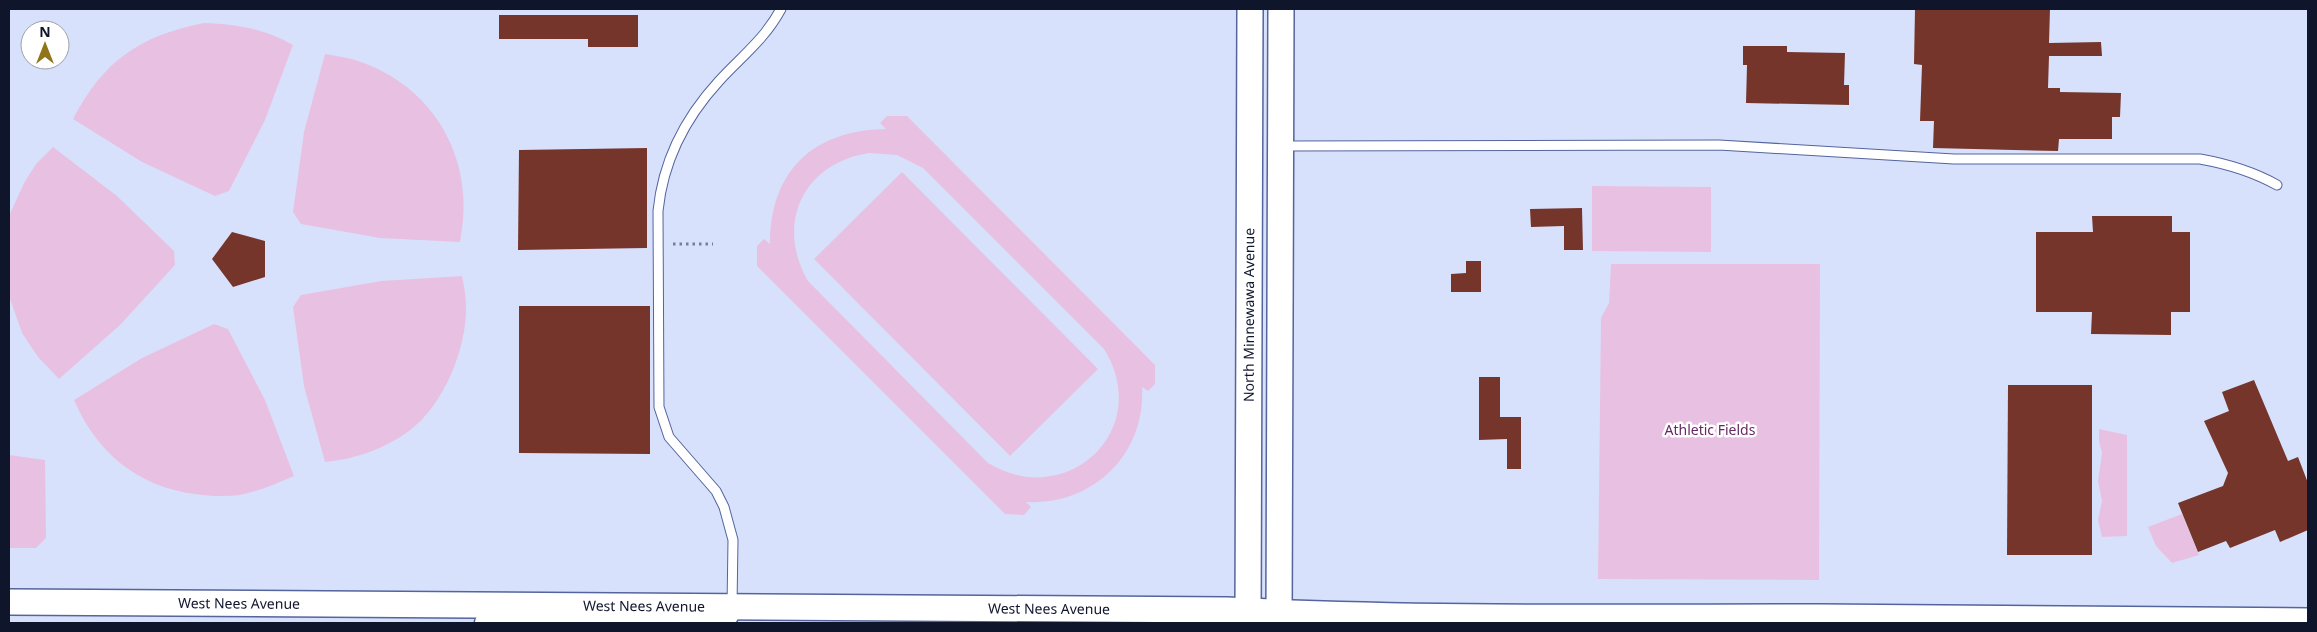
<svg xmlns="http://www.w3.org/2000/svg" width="2317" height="632" font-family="'Noto Sans',sans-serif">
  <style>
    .green { fill: #e8c1e2; fill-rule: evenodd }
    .building { fill: #76352b }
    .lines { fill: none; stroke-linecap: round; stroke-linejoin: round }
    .service-casing { stroke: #54649d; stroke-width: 11 }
    .tertiary-casing { stroke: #54649d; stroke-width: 25 }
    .secondary-casing { stroke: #54649d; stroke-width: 28 }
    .path { stroke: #767e96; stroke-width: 3; stroke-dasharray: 2.5 4; stroke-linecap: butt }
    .service { stroke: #fff; stroke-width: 9 }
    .tertiary { stroke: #fff; stroke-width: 22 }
    .secondary { stroke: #fff; stroke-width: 25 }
    .labels { text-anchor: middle; stroke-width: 5; stroke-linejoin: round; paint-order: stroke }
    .street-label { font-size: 14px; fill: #0f152b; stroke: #fff }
    .park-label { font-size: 14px; fill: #682963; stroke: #fff }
  </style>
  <rect width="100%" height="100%" fill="#d8e1fc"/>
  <g class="green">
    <path d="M204 23C237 24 264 29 293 45L265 120 229 191 215 196 142 162 73 119C103 61 139 36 204 23Z"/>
    <path d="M325 54C335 56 345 57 355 60 435 85 477 161 460 242L380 238 301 224 293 212 304 132Z"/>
    <path d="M887 116H907L1155 365V384L1148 391 1142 387C1146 454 1093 506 1026 502L1031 507 1024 515 1005 514 757 266V246L764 239 770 244C770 171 813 130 886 129L880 123ZM869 153 897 155 923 168 1104 349C1154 429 1068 511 988 463L808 281C775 224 803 163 869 153Z"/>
    <polygon points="53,147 117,196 174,251 175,265 120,325 59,379 38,357 22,333 9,296 9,216 24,183 36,164"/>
    <polygon points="902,172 1098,369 1010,456 814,259"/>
    <polygon points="1592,186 1711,187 1711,252 1592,251"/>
    <polygon points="1611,264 1820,264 1819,580 1598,579 1601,318 1609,303"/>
    <path d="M462 276C464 286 466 296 466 306 467 348 444 405 409 431 384 449 356 459 325 462L304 386 293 307 301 295 381 281Z"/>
    <path d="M214 324 228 329 265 400 294 476C276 484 259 491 240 495 225 497 209 496 194 494 137 486 97 453 74 400L142 358Z"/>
    <polygon points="2099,429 2127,435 2127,536 2102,537 2098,520 2102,501 2098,481 2102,453 2099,441"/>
    <polygon points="9,455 45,460 46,538 36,548 9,548"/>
    <polygon points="2182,514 2199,555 2172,563 2156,546 2148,527"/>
  </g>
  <g class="building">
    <polygon points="1915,9 2050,9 2049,43 2101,42 2102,56 2049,56 2048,88 2060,88 2060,92 2121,93 2120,117 2112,117 2112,139 2059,139 2058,151 1933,148 1934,121 1920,121 1922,65 1914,64"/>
    <polygon points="499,15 638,15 638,47 588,47 588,39 499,39"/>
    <polygon points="1743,46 1787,46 1787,52 1845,53 1844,85 1849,85 1849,105 1746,103 1747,65 1743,65"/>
    <polygon points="647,148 647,248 518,250 519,150"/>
    <polygon points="1582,208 1583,250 1564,250 1564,226 1531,227 1530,209"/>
    <polygon points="2092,216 2172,216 2172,232 2190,232 2190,312 2171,312 2171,335 2091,334 2092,312 2036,312 2036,232 2093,232"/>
    <polygon points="232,232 265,241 265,277 233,287 212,259"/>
    <polygon points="1466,261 1481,261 1481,292 1451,292 1451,274 1466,273"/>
    <polygon points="519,306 650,306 650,454 519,453"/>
    <polygon points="1479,377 1500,377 1500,417 1521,417 1521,469 1507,469 1507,439 1479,440"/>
    <polygon points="2254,380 2288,461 2298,457 2308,483 2308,530 2280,542 2275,530 2230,548 2226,541 2198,552 2178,503 2223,486 2228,473 2204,421 2229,411 2222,392"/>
    <polygon points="2008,385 2092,385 2092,555 2007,555"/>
  </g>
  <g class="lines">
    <defs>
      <g id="service">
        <path d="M1283 146 1719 145 1954 159H2200C2228 164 2252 171 2277 185"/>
        <path d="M732 606 733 540 724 507 716 491 669 437 659 407 658 211C663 161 685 118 719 81 742 56 764 40 781 9"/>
      </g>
      <polyline id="tertiary" points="486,623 714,622 726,617 732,607"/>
      <g id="secondary">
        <path id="s1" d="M9 602 1227 610C1424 620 1622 617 1819 617 1982 617 2145 619 2308 621"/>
        <path id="s2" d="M1248 623 1250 9"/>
        <polyline points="1279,623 1281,9"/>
      </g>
    </defs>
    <use href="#service" class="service-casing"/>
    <use href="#tertiary" class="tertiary-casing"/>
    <use href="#secondary" class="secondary-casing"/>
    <polyline class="path" points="673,244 713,244"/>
    <use href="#service" class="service"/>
    <use href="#tertiary" class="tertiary"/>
    <use href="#secondary" class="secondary"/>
  </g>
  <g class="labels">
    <g class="street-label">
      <text dy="5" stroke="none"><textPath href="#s2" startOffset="308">North Minnewawa Avenue</textPath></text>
      <text dy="5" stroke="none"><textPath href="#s1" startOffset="230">West Nees Avenue</textPath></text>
      <text dy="5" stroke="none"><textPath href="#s1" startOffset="635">West Nees Avenue</textPath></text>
      <text dy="5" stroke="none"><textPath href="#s1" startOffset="1040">West Nees Avenue</textPath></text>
    </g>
    <g class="park-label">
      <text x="1710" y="435">Athletic Fields</text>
    </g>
  </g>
  <rect width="2317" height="632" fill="none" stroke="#0f152b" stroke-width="20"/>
  <g transform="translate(45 45)"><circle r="24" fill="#ffffff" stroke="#9fa1aa"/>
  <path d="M0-4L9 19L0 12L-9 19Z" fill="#907419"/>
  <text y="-8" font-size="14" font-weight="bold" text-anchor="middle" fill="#0f152b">N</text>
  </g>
</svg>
